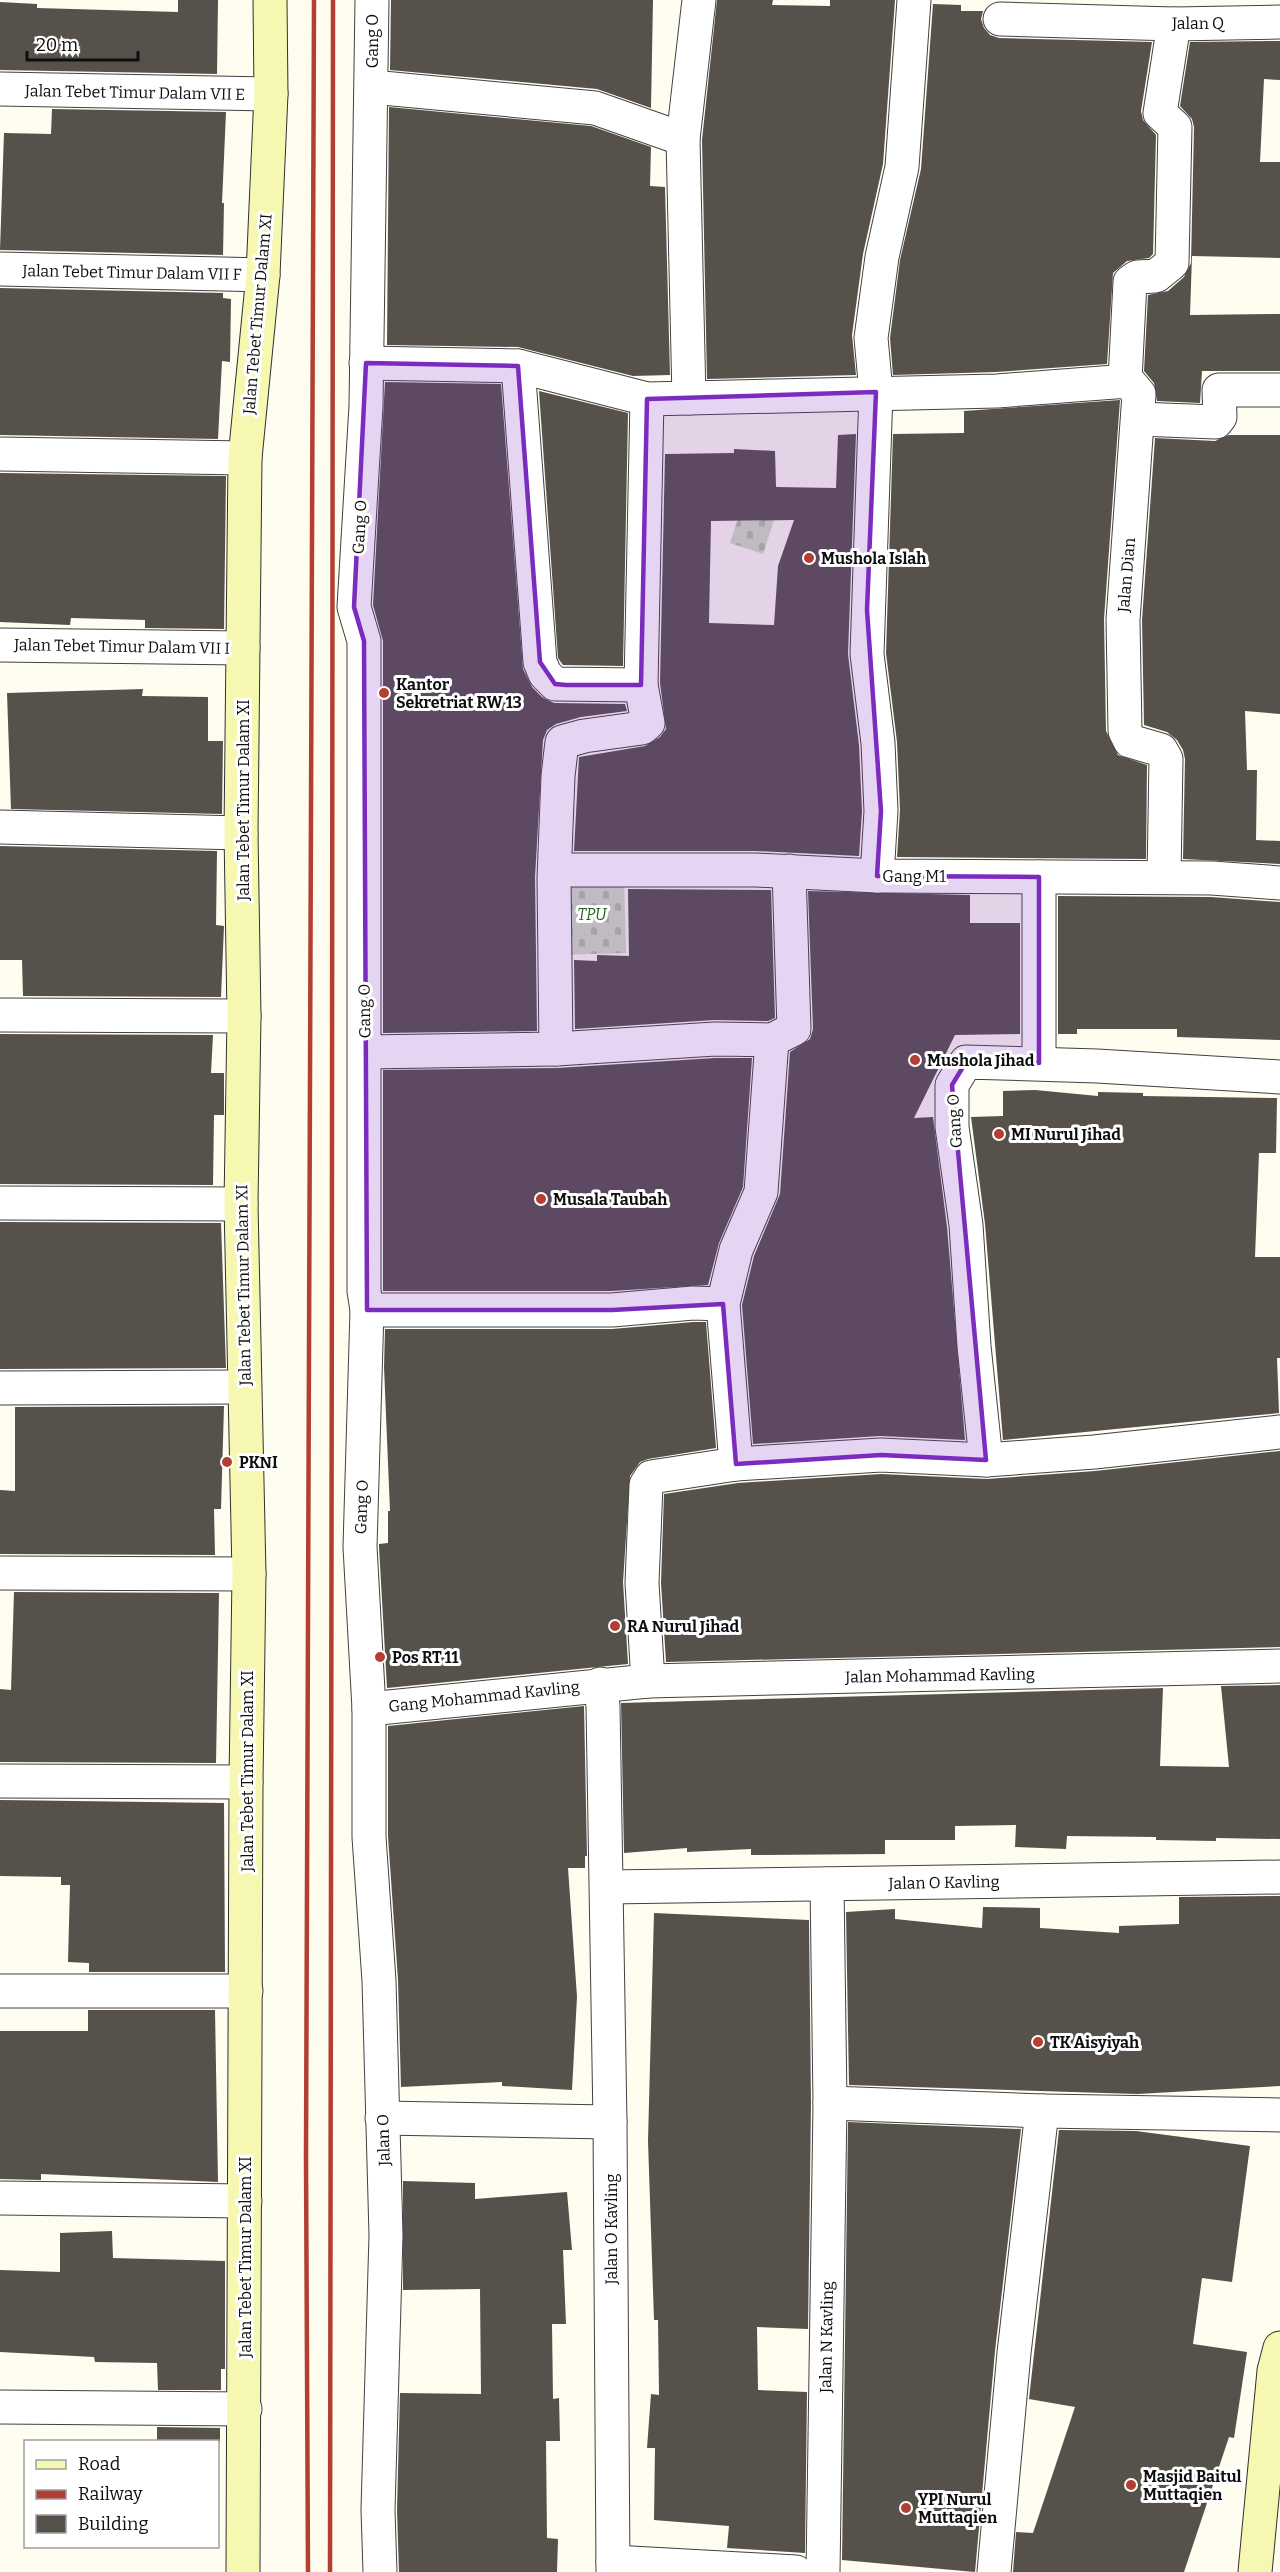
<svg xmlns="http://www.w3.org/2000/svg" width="1280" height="2572" font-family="Bitter,serif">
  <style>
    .cemetery { fill: url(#cemetery-stones) }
    .building { fill: #56514b; fill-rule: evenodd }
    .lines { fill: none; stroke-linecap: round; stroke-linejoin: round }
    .street-casing { stroke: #414141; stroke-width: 35 }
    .secondary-casing { stroke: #303030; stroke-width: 35 }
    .street { stroke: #fff; stroke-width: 33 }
    .secondary { stroke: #f6f8b1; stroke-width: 33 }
    .rail { stroke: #b33e31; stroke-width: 4.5 }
    .marked { fill: #7b2cbf; fill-opacity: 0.2; stroke: #7b2cbf; stroke-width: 4.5; stroke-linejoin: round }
    .poi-dot { fill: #b33e31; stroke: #fff; stroke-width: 2 }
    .labels { text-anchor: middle; stroke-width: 6; stroke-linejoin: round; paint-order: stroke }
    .street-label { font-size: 16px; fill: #0e0e0e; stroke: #fff }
    .poi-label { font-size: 16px; font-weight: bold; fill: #0e0e0e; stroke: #fff; text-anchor: start }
    .park-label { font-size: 16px; font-style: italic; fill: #276123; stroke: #fff }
  </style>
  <defs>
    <pattern id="cemetery-stones" width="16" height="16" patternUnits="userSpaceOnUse" patternTransform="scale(1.5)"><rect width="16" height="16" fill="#d1dfc3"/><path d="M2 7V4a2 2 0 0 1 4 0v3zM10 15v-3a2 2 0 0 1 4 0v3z" fill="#b2bea6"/></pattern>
  </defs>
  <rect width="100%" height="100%" fill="#fefdf0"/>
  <g class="cemetery">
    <polygon points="747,491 780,502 763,554 730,543"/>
    <polygon points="624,873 626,953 560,955 558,875"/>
  </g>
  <g class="building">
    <polygon points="178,0 218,0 217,74 0,70 0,2 37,4 37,8 178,12"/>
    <polygon points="391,0 653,0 651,108 597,89 390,70"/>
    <polygon points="717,0 773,0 772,5 830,6 830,0 895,0 883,164 863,254 852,335 856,375 707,379 702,140"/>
    <polygon points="933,4 961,5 961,11 983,11 981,19 984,28 990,35 999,38 1152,42 1141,111 1143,120 1156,135 1153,254 1149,258 1127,261 1113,273 1107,364 996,372 893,375 890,338 900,260 921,169"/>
    <polygon points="1280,41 1280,80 1264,79 1260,162 1280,162 1280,258 1192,256 1190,315 1280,314 1280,371 1202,371 1200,403 1157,401 1154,383 1144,371 1148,295 1168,291 1184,277 1191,263 1194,127 1192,119 1180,106 1190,42"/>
    <polygon points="389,107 591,126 651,147 650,186 665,187 670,375 633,376 518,347 387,345"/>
    <polygon points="52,109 226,112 222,203 224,203 223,255 0,250 4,133 51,134"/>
    <polygon points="0,288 223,293 223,298 231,299 230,362 222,361 218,439 0,435"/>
    <polygon points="385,382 501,384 523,669 532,687 542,697 554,703 625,704 627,711 581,717 556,724 547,730 543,740 535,877 537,1031 383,1033 383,641 373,605"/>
    <polygon points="539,391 628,413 623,666 563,665 558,658"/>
    <polygon points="1120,400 1104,619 1106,731 1118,755 1147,765 1146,859 897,857 900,810 897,742 886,653 893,434 964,433 964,411"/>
    <path d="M856 434 848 654 859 745 862 811 859 856 756 851H574L579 757 645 746 660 737 666 729 660 683 665 454 734 453V449L775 451 776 487 836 488 838 435ZM794 520 778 566 774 625 709 623 711 521Z"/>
    <polygon points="1229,435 1280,435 1280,714 1245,711 1247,770 1257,770 1256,840 1280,841 1280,864 1183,859 1185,759 1183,750 1177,740 1167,732 1144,725 1142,620 1155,438 1215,441"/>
    <polygon points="0,473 226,476 224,629 145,628 145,620 71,618 70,625 0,622"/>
    <polygon points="143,689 142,696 208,697 208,741 223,741 222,814 11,809 7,693"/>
    <polygon points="0,846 217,851 216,925 224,926 221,997 23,996 22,960 0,960"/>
    <polygon points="628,889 771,890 775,1018 768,1021 714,1020 575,1029 574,960 597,961 597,955 629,956"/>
    <polygon points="808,891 970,895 970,923 1020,923 1020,1034 955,1035 914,1118 933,1117 947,1227 965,1440 880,1436 753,1444 742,1305 754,1256 780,1194 790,1052 810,1039 813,1029"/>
    <polygon points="1058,896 1211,897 1280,902 1280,1040 1177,1037 1177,1029 1077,1029 1077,1034 1058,1034"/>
    <polygon points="0,1034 213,1035 211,1073 224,1073 224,1115 214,1115 213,1185 0,1184"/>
    <polygon points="715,1058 752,1058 743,1187 719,1243 708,1285 611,1291 383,1291 383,1070 557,1068"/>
    <polygon points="1035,1090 1098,1096 1098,1092 1143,1093 1143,1096 1277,1098 1276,1153 1259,1153 1255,1257 1280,1257 1280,1358 1277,1358 1279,1413 1003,1440 985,1224 971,1117 1003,1116 1003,1091"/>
    <polygon points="0,1222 221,1223 226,1368 0,1369"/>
    <polygon points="693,1322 706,1322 716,1448 648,1459 640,1462 630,1476 623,1582 628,1664 387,1688 379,1547 379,1544 388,1543 388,1511 390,1511 384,1367 385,1329 612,1329"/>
    <polygon points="224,1406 221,1509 214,1509 215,1555 0,1554 0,1490 15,1491 15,1407"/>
    <polygon points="1280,1451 1280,1647 666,1662 661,1583 664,1494 738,1483 881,1474 987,1479 1095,1471"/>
    <polygon points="14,1592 219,1593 216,1763 0,1762 0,1689 11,1690"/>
    <polygon points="1280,1685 1280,1839 1216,1838 1216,1841 1156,1840 1156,1837 1067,1836 1066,1849 1015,1847 1016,1825 955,1826 955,1840 885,1840 885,1854 751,1855 751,1849 687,1852 687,1848 624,1853 621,1703 1163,1688 1160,1766 1229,1767 1221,1686"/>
    <polygon points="584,1706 587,1856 585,1856 585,1868 568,1868 577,1997 572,2090 502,2086 502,2082 401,2087 398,1980 388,1836 388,1726"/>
    <polygon points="0,1800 224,1803 225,1972 89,1972 89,1963 68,1962 70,1885 61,1885 61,1877 0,1876"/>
    <polygon points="1280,1896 1280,2086 1137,2094 849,2085 846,1912 895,1909 895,1919 982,1928 983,1907 1040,1908 1040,1928 1119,1933 1119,1926 1179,1924 1179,1897"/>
    <polygon points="654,1913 809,1920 811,2103 808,2329 757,2327 758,2390 807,2392 805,2553 727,2548 729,2526 654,2520 655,2448 647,2448 651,2394 659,2395 658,2320 654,2320 648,2141"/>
    <polygon points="88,2010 215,2010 218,2182 41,2174 41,2180 0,2179 0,2031 88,2031"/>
    <polygon points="848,2122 1021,2129 995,2351 975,2572 842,2560"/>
    <polygon points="1059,2130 1136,2131 1250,2146 1232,2282 1202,2278 1193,2344 1247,2352 1234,2438 1229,2437 1184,2572 1013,2572 1016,2532 1033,2533 1075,2407 1029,2399"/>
    <polygon points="403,2181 475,2183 475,2199 567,2192 572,2250 563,2250 566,2324 552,2324 553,2399 559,2398 560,2441 546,2441 547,2538 558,2539 557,2572 399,2572 397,2510 400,2393 481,2394 480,2289 403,2290"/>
    <polygon points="112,2231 113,2258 225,2261 225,2369 221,2369 221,2390 158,2390 157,2363 95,2362 94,2357 0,2352 0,2270 60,2272 60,2233"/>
    <polygon points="157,2427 220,2428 220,2442 157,2442"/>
  </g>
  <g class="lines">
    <defs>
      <g id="street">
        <polyline points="372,0 366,406 354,607 364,641 364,1291 367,1310 360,1547 369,1709 369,1837 379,1981 386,2235 378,2510 380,2572"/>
        <polyline points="1000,19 1174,24 1280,22"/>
        <polyline points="372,87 595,108 683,139"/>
        <polyline points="0,89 271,94"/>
        <polyline points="0,269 263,275"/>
        <polyline points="366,363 518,366 647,399 997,391 1128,381 1139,394 1123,620 1125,731 1130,741 1161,750 1166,759 1164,877"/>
        <polyline points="518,366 540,662 545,674 555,684 641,685"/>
        <polyline points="1125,380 1130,282 1137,277 1156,276 1172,263 1175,127 1160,113 1174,24"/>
        <polyline points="689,398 683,139 699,0"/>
        <polyline points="1138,419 1216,422 1220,417 1219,390 1280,390"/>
        <polyline points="0,454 245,458"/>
        <polyline points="0,645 243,648"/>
        <polyline points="0,827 241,833"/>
        <polyline points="556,875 563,870 756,870 877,876 1212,878 1280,883"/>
        <polyline points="877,876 881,811 878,743 867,654 876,392 871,338 882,257 902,167 914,0"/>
        <polyline points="1039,877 1039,1063"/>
        <polyline points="0,1015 244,1016"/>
        <polyline points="556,1049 554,878 558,776 562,742 584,736 642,728 648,723 641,685 647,399"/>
        <polyline points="365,1052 556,1049 715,1039 772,1040 794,1029 789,871"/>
        <polyline points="0,1203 241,1204"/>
        <polyline points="367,1310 612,1310 693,1303 723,1304"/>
        <polyline points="0,1388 244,1387"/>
        <polyline points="986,1460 974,1346 966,1225 952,1127 952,1085 966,1062 1097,1066 1280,1077"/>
        <polyline points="736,1464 723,1304 736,1250 761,1192 772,1040"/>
        <polyline points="0,1573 249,1574"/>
        <polyline points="648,1681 642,1583 646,1485 651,1477 736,1464 881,1455 986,1460 1094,1452 1280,1432"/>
        <polyline points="600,1684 603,1706 610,2122 613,2572"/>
        <polyline points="369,1709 648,1681 1280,1666"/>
        <polyline points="0,1781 246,1782"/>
        <polyline points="607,1887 1280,1877"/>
        <polyline points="0,1991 246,1991"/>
        <polyline points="830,2103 1042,2111 1280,2115"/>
        <polyline points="382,2118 610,2122"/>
        <polyline points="0,2198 245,2201"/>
        <polyline points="0,2407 245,2409"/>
        <polyline points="613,2562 796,2572"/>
        <polyline points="823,2572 830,2103 827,1884"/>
        <polyline points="994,2572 1014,2353 1042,2111"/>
      </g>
      <g id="secondary">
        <polyline points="243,2572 246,1782 249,1574 241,1204 244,1016 241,833 245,458 263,275 271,94 270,0"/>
        <polyline points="1255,2572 1274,2371 1280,2348"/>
      </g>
    </defs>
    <use href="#street" class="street-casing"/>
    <use href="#secondary" class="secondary-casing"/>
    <use href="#street" class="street"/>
    <use href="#secondary" class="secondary"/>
    <g class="rail">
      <polyline points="308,2572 306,2157 314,0"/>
      <path d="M330 2572C327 1715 337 857 333 0"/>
    </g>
  </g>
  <path class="marked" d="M366 363 518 366 540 662 555 684 566 685H641L647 399 876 392 867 610 881 811 877 876 1039 877V1063L966 1062 952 1085 986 1460 881 1455 736 1464 723 1304 612 1310H367L364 641 354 607Z"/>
  <g class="poi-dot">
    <circle cx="809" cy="558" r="6"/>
    <circle cx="384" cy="693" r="6"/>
    <circle cx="915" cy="1060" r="6"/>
    <circle cx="999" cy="1134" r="6"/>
    <circle cx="541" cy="1199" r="6"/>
    <circle cx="227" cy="1462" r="6"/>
    <circle cx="615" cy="1626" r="6"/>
    <circle cx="380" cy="1657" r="6"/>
    <circle cx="1038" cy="2042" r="6"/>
    <circle cx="1131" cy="2485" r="6"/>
    <circle cx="906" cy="2508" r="6"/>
  </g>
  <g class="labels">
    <g class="street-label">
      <text x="1198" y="29">Jalan Q</text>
      <text transform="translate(372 41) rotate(-90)" y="6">Gang O</text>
      <text transform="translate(135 92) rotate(1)" y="6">Jalan Tebet Timur Dalam VII E</text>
      <text transform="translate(132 272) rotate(1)" y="6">Jalan Tebet Timur Dalam VII F</text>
      <text transform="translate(257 314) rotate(-85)" y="6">Jalan Tebet Timur Dalam XI</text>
      <text transform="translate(359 527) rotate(-87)" y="6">Gang O</text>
      <text transform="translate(1126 575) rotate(-85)" y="6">Jalan Dian</text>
      <text transform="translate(122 646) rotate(1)" y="6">Jalan Tebet Timur Dalam VII I</text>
      <text transform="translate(243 800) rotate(-90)" y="6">Jalan Tebet Timur Dalam XI</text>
      <text x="914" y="882">Gang M1</text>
      <text transform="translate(364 1011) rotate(-91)" y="6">Gang O</text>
      <text transform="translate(954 1121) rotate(-94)" y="6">Gang O</text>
      <text transform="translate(243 1285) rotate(-91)" y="6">Jalan Tebet Timur Dalam XI</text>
      <text transform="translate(361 1507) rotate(-88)" y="6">Gang O</text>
      <text transform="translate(940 1675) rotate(-1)" y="6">Jalan Mohammad Kavling</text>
      <text transform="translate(484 1696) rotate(-6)" y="6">Gang Mohammad Kavling</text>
      <text transform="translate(247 1771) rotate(-90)" y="6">Jalan Tebet Timur Dalam XI</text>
      <text transform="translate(944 1882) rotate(-1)" y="6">Jalan O Kavling</text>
      <text transform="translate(383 2140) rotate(-92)" y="6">Jalan O</text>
      <text transform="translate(611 2229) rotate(-90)" y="6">Jalan O Kavling</text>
      <text transform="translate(245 2257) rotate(-90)" y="6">Jalan Tebet Timur Dalam XI</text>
      <text transform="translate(826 2337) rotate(-89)" y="6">Jalan N Kavling</text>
    </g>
    <g class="poi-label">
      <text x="821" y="564">Mushola Islah</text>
      <text x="396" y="690">Kantor<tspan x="396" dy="18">Sekretriat RW 13</tspan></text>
      <text x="927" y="1066">Mushola Jihad</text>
      <text x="1011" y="1140">MI Nurul Jihad</text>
      <text x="553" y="1205">Musala Taubah</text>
      <text x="239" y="1468">PKNI</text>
      <text x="627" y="1632">RA Nurul Jihad</text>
      <text x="392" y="1663">Pos RT 11</text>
      <text x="1050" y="2048">TK Aisyiyah</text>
      <text x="1143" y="2482">Masjid Baitul<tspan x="1143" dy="18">Muttaqien</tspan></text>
      <text x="918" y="2505">YPI Nurul<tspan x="918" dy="18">Muttaqien</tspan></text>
    </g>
    <g class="park-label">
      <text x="592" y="920">TPU</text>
    </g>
  </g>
  <rect x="24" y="2440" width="195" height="108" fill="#ffffff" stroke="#9f9f9f" stroke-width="1.5"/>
  <rect x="36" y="2460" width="30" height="9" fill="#f6f8b1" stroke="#9f9f9f" stroke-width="1.5"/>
  <text x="78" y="2470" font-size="18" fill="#0e0e0e">Road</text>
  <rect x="36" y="2490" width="30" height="9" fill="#b33e31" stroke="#9f9f9f" stroke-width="1.5"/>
  <text x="78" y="2500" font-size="18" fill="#0e0e0e">Railway</text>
  <rect x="36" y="2515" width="30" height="18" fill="#56514b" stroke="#9f9f9f" stroke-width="1.5"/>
  <text x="78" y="2530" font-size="18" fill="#0e0e0e">Building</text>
  <path d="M27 51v9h111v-9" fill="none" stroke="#0e0e0e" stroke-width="3"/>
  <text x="36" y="51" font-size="18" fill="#0e0e0e" stroke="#ffffff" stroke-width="4.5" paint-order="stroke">20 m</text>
</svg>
